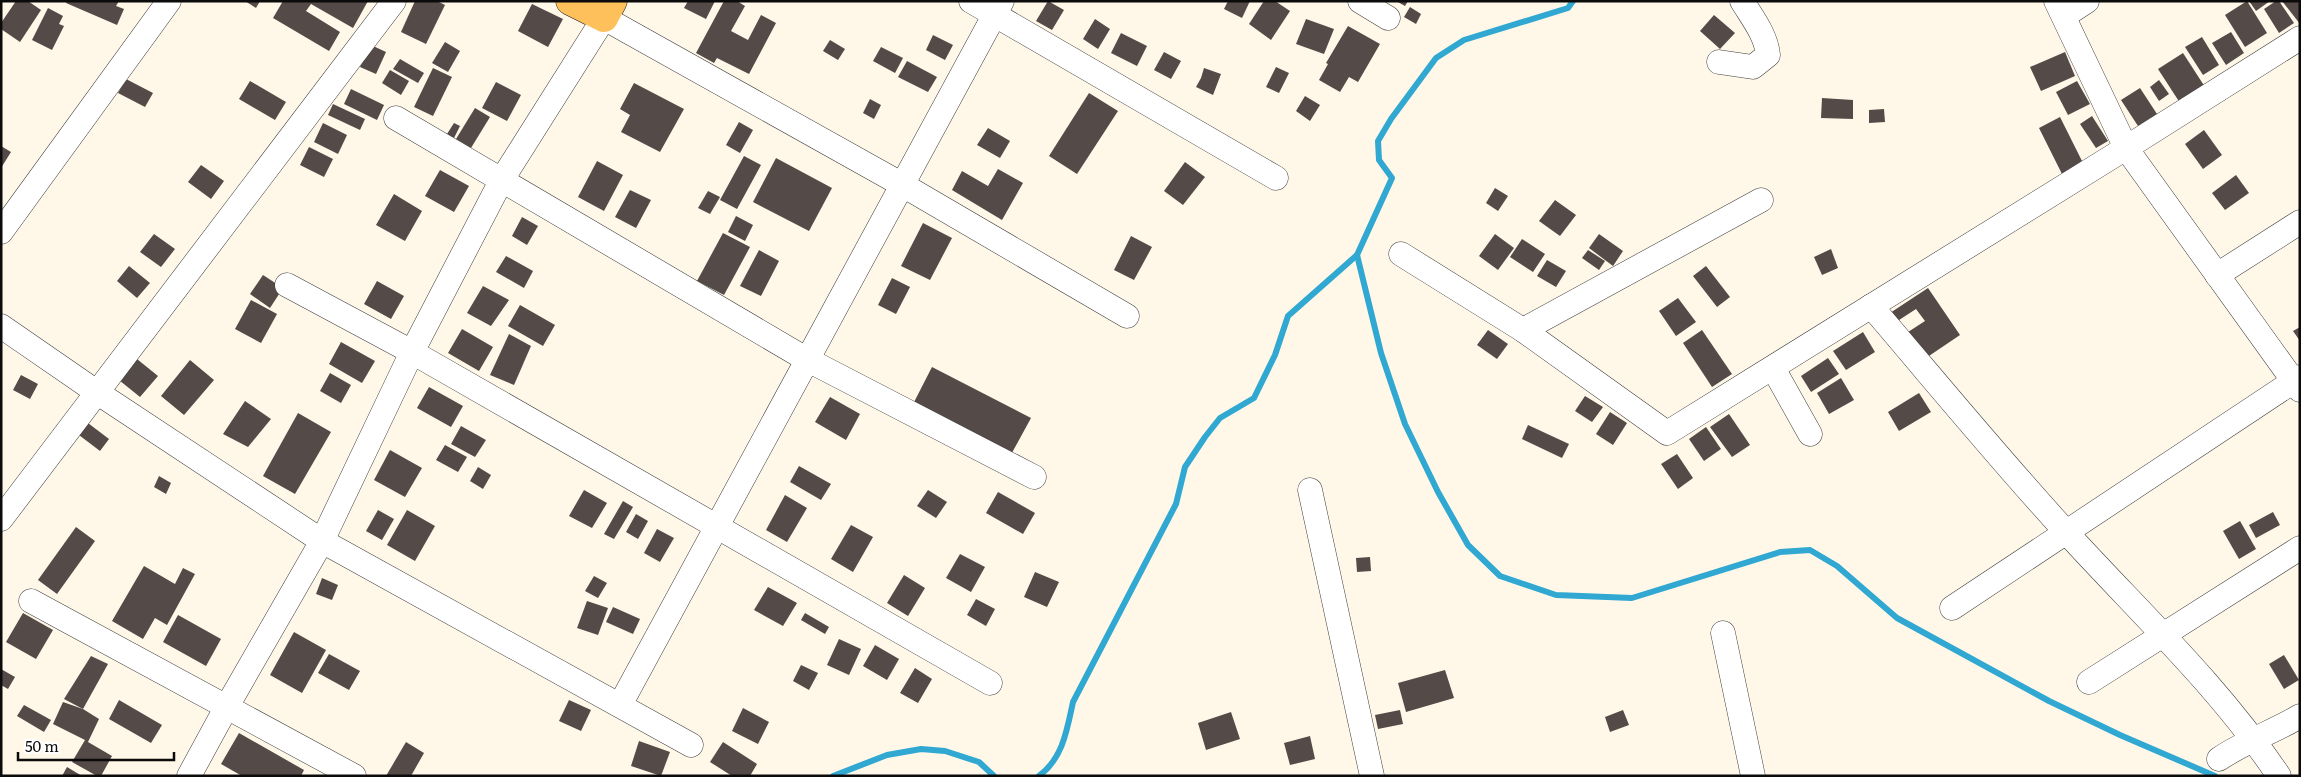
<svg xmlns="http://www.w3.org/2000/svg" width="2301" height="777" font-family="Literata,serif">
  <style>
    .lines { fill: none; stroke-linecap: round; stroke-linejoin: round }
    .stream { stroke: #30a8d2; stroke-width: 6 }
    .building { fill: #544a47 }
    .minor-casing { stroke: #3e3e3e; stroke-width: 25 }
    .major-casing { stroke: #1c1c1c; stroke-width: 29 }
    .minor { stroke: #fff; stroke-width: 24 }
    .major { stroke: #fec05a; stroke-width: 28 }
  </style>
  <rect width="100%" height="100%" fill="#fff8e9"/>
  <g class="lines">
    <g class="stream">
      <polyline points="1357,255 1381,353 1405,424 1438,492 1468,545 1500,576 1556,595 1632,598 1780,552 1810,550 1837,566 1897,618 2049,701 2120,735 2215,776"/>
      <polyline points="833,776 887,755 921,749 945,751 979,762 994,776"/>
      <path d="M1039 776C1063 758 1067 730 1073 702L1176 504 1185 467 1205 437 1220 418 1254 398 1275 355 1288 316 1357 255 1392 178 1379 160 1378 141 1391 119 1436 58 1464 40 1568 8 1573 1"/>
    </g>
  </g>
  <g class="building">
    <polygon points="16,1 28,1 41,10 20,42 1,29 1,23"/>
    <polygon points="67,1 119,1 116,6 124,9 117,25 66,3"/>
    <polygon points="245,1 260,1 256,8"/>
    <polygon points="283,1 368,1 353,28 311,4 306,11 340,32 329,51 273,18"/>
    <polygon points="415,1 437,1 445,5 426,44 401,32"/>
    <polygon points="688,1 715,1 706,19 684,8"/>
    <polygon points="724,1 737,1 745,6 731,31 748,40 761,15 776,23 749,74 717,58 714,63 696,53"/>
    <polygon points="1048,1 1064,10 1052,30 1036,21"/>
    <polygon points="1228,1 1250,1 1242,18 1224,9"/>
    <polygon points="1264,1 1275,1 1290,11 1271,40 1249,24"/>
    <polygon points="1396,1 1408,1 1405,6"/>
    <polygon points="2247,1 2267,33 2245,47 2225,15"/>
    <polygon points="2249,1 2270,1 2256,11"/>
    <polygon points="2276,1 2279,1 2294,23 2279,33 2264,9"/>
    <polygon points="2282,1 2300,1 2300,24"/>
    <polygon points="532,4 563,19 548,47 518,31"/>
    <polygon points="1410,7 1421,14 1416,24 1404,17"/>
    <polygon points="48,8 63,16 59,24 64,26 52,50 32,40"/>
    <polygon points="1714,15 1735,33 1720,49 1700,31"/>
    <polygon points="1095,19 1110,29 1098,49 1083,39"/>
    <polygon points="1306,19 1334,29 1324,54 1296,44"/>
    <polygon points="1348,26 1380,44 1358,82 1349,77 1340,92 1319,80 1328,64 1326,63"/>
    <polygon points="2231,32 2244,53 2226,65 2212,43"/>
    <polygon points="1121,33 1147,46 1137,66 1111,53"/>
    <polygon points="933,35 953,45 945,60 926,50"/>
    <polygon points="2202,37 2219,65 2203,75 2185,47"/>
    <polygon points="830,40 845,49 838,60 823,51"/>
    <polygon points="445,42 460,51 448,72 432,63"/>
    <polygon points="371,45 386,52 376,74 360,67"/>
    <polygon points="881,47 903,58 895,73 873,61"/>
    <polygon points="1164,52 1181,61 1171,79 1154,70"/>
    <polygon points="2065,52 2075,76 2041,91 2030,67"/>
    <polygon points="2183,53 2205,87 2180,103 2158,69"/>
    <polygon points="400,59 424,73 418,83 393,69"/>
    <polygon points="907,61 937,77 928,92 898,77"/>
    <polygon points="1276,67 1289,73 1279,93 1266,87"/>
    <polygon points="433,68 452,77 433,116 414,107"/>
    <polygon points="1204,68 1221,74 1213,95 1196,87 1201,78"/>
    <polygon points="390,70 409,81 401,95 382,83"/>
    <polygon points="126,79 153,93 145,107 118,93"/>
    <polygon points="2159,80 2169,94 2159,101 2150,87"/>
    <polygon points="250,81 286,102 275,120 239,99"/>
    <polygon points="2077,81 2090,104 2068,115 2056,92"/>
    <polygon points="496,82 521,95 507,121 482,108"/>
    <polygon points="634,83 684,109 660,152 621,132 630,115 620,109"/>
    <polygon points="2140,88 2157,114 2138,126 2121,100"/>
    <polygon points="351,89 384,105 377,120 344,104"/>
    <polygon points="1089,93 1118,111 1077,174 1049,156"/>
    <polygon points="1305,96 1320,105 1310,121 1296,111"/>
    <polygon points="1822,98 1853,100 1853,119 1821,118"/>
    <polygon points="870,99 881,105 874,119 863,113"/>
    <polygon points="333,104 365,119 360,130 328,115"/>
    <polygon points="475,108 490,117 471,148 456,139"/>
    <polygon points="1884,109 1885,122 1869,123 1869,110"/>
    <polygon points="2092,116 2108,141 2096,148 2080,124"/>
    <polygon points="2060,117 2083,163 2062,174 2039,128"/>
    <polygon points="739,122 753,130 740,153 726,145"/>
    <polygon points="323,123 347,135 338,154 314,142"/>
    <polygon points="454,123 460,126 454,138 447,134"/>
    <polygon points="988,128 1010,141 1000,158 977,145"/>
    <polygon points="2204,130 2222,155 2203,169 2185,144"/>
    <polygon points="1,146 11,152 1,168"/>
    <polygon points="309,147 333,159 324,177 300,165"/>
    <polygon points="744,156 761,165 737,209 720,200"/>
    <polygon points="776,158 832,188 809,231 753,202"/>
    <polygon points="597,161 623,175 604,211 578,197"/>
    <polygon points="1185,162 1205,177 1183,205 1164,191"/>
    <polygon points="201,165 224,181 211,199 188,182"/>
    <polygon points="998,169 1023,183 1002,220 952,190 962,171 988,186"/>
    <polygon points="440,170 469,186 454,212 425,196"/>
    <polygon points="2236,175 2249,193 2225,210 2212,193"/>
    <polygon points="1495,188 1508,196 1498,211 1486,203"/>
    <polygon points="630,190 651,200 636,228 615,217"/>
    <polygon points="708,191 720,197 710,214 698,208"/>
    <polygon points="394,194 422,211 405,241 376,225"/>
    <polygon points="1555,200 1576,215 1560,236 1539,221"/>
    <polygon points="736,216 753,225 745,241 728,232"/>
    <polygon points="522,217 538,226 527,245 512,236"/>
    <polygon points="923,223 952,238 930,280 901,266"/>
    <polygon points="723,233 750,247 724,295 697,281"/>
    <polygon points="154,234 175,249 161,267 140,252"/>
    <polygon points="1495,234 1514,248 1498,270 1479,256"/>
    <polygon points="1599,234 1623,251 1613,266 1589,248"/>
    <polygon points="1131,236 1152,247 1134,280 1114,270"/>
    <polygon points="1522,239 1545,254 1533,272 1510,257"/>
    <polygon points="1831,249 1838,268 1822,275 1814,257"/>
    <polygon points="759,250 779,261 761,296 740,286"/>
    <polygon points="1588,250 1605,261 1599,270 1582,258"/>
    <polygon points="506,256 533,271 524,288 496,272"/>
    <polygon points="1547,260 1566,271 1556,287 1537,276"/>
    <polygon points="129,266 150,283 137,298 117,281"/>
    <polygon points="1706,266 1730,297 1717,307 1693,276"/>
    <polygon points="263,275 283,288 270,308 250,294"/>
    <polygon points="892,278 910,287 896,314 878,305"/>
    <polygon points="377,281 404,296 391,319 364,304"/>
    <polygon points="483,286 509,300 491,326 467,313"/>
    <polygon points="1928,288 1960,335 1923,360 1905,334 1925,321 1916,309 1896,322 1890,313"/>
    <polygon points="1678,298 1696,322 1676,336 1659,311"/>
    <polygon points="251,300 277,314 261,343 235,329"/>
    <polygon points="520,305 555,325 543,346 508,326"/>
    <polygon points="2300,327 2300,341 2293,331"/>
    <polygon points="462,329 493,347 479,371 448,353"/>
    <polygon points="1488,330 1508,344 1497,359 1477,345"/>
    <polygon points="1702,330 1732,374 1712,387 1683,343"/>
    <polygon points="1863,332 1875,352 1846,370 1833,351"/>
    <polygon points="509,334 531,346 514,385 490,375"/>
    <polygon points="341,342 375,361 362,383 329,364"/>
    <polygon points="132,355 158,376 140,397 114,376"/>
    <polygon points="1828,358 1839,374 1811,392 1801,376"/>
    <polygon points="190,360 214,380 184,415 161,396"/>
    <polygon points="932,367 1031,418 1008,460 910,410"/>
    <polygon points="330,373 351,385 341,403 320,391"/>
    <polygon points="21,375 38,384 30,399 13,390"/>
    <polygon points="1841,378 1854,400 1829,414 1817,393"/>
    <polygon points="429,387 463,406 451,427 417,408"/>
    <polygon points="1919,393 1931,412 1899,431 1888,412"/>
    <polygon points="1585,396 1603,407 1592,422 1575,411"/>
    <polygon points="830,397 860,414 846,440 815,422"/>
    <polygon points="245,401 271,419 248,447 223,434"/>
    <polygon points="1610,412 1627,423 1613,445 1596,434"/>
    <polygon points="298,413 331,432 295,494 263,476"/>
    <polygon points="1729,414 1750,445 1732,457 1710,427"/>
    <polygon points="84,420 109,439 100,451 75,432"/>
    <polygon points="1528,425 1569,444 1562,458 1522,439"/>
    <polygon points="461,426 486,440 475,457 451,444"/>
    <polygon points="1706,427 1721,449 1704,461 1689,439"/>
    <polygon points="445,445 467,457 458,472 436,460"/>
    <polygon points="390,450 422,468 405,497 374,480"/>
    <polygon points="1677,454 1693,478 1678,489 1661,464"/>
    <polygon points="799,466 831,484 821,500 790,482"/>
    <polygon points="478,467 491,475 483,489 470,481"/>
    <polygon points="159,476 171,483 166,494 154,487"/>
    <polygon points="584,490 607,503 592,528 569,516"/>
    <polygon points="928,490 947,502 936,518 917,506"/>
    <polygon points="998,492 1035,513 1023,534 986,513"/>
    <polygon points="785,495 807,508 787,542 766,530"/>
    <polygon points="623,501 633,507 614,539 604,534"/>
    <polygon points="378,510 394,519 382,540 366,531"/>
    <polygon points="407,510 435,526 415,561 387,545"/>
    <polygon points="2273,512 2280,525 2256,538 2249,525"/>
    <polygon points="636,514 648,521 638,539 626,532"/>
    <polygon points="2240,521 2256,549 2239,559 2223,531"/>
    <polygon points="851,525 873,537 853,572 831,559"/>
    <polygon points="76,527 95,541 57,594 38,580"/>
    <polygon points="657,529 674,538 660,562 644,553"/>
    <polygon points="960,554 985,567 971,592 946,578"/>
    <polygon points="1370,557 1371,571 1357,572 1356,558"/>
    <polygon points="144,566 175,584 183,568 195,574 167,625 155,618 143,639 112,621"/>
    <polygon points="1035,572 1059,582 1047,607 1024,597"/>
    <polygon points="904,575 925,588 908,616 887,603"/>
    <polygon points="594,576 607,583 598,598 585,591"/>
    <polygon points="322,578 338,585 332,600 316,594"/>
    <polygon points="768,587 797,603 783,626 754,610"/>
    <polygon points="976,599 995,609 986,626 967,615"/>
    <polygon points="587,601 608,608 598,635 577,628"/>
    <polygon points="613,607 640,619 633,634 606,622"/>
    <polygon points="23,613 53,630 36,659 6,642"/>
    <polygon points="805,613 829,627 825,634 801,620"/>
    <polygon points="178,615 221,639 206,666 163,642"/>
    <polygon points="294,632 326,650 302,693 270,675"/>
    <polygon points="839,639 861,649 849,675 827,665"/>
    <polygon points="875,645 899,659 887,680 863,666"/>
    <polygon points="329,654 360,671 349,690 318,673"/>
    <polygon points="2284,655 2299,680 2284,689 2269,664"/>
    <polygon points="91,656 108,664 83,709 64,699"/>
    <polygon points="801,665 818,673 809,690 793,681"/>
    <polygon points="915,668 932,679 918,703 900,693"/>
    <polygon points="1,669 15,677 8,689 1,685"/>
    <polygon points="1445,670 1454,698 1406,712 1398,683"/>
    <polygon points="119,700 162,725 151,743 109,719"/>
    <polygon points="569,700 591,710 581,731 559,721"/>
    <polygon points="63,702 83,709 99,719 88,742 112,756 101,776 97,776 72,762 85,740 53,724"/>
    <polygon points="24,705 51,720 44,732 17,716"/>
    <polygon points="743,708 769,722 758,744 732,731"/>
    <polygon points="1400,710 1403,724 1378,729 1375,715"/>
    <polygon points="1623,710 1629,725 1610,732 1605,717"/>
    <polygon points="1231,712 1240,739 1206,750 1198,723"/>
    <polygon points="239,733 304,770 301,776 242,776 221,764"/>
    <polygon points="1310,736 1315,759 1290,765 1284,743"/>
    <polygon points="639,741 670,752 661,776 631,766"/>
    <polygon points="406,742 424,753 411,776 386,776"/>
    <polygon points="723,742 757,764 750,776 732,776 710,762"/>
    <polygon points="67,767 82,776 62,776"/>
  </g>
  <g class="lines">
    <defs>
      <g id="minor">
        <polyline points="971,1 1276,178"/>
        <polyline points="1360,1 1388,18"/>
        <polyline points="2064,16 2087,1"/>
        <polyline points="2300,38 2126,148 2300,390"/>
        <path d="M1719 62 1753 67 1768 55C1766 35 1753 19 1742 1"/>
        <polyline points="396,118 806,359 1034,477"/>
        <polyline points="1,232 169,1"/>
        <polyline points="1401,254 1523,330 1667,433 2126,148 2056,1"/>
        <polyline points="2217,275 2300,222"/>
        <polyline points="287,285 412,352 990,683"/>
        <path d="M1871 306C1936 382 2000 460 2067 533 2139 612 2219 686 2279 776"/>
        <polyline points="1,326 98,393 322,541 691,745"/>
        <polyline points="1523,330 1761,200"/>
        <polyline points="1773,368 1810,434"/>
        <polyline points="1310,490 1372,776"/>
        <polyline points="1,519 394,1"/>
        <polyline points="31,601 354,776"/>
        <polyline points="1952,608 2300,377"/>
        <polyline points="1723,633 1753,776"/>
        <polyline points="2089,682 2300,548"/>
        <polyline points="620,705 1002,1"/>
        <path d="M2219 759C2245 741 2274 732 2300 716"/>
        <polyline points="189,776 226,708 322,541 412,352 501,181 604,18 901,184 1127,316"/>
      </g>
      <polyline id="major" points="570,1 604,18 613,1"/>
    </defs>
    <use href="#minor" class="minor-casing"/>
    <use href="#major" class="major-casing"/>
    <use href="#minor" class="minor"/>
    <use href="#major" class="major"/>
  </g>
  <rect width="2301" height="777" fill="none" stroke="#0b0b0b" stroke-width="5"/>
  <path d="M18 752v8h156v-8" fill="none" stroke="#0b0b0b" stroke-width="2.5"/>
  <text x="25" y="752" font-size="15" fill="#0b0b0b" stroke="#ffffff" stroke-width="4" paint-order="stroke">50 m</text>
</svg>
